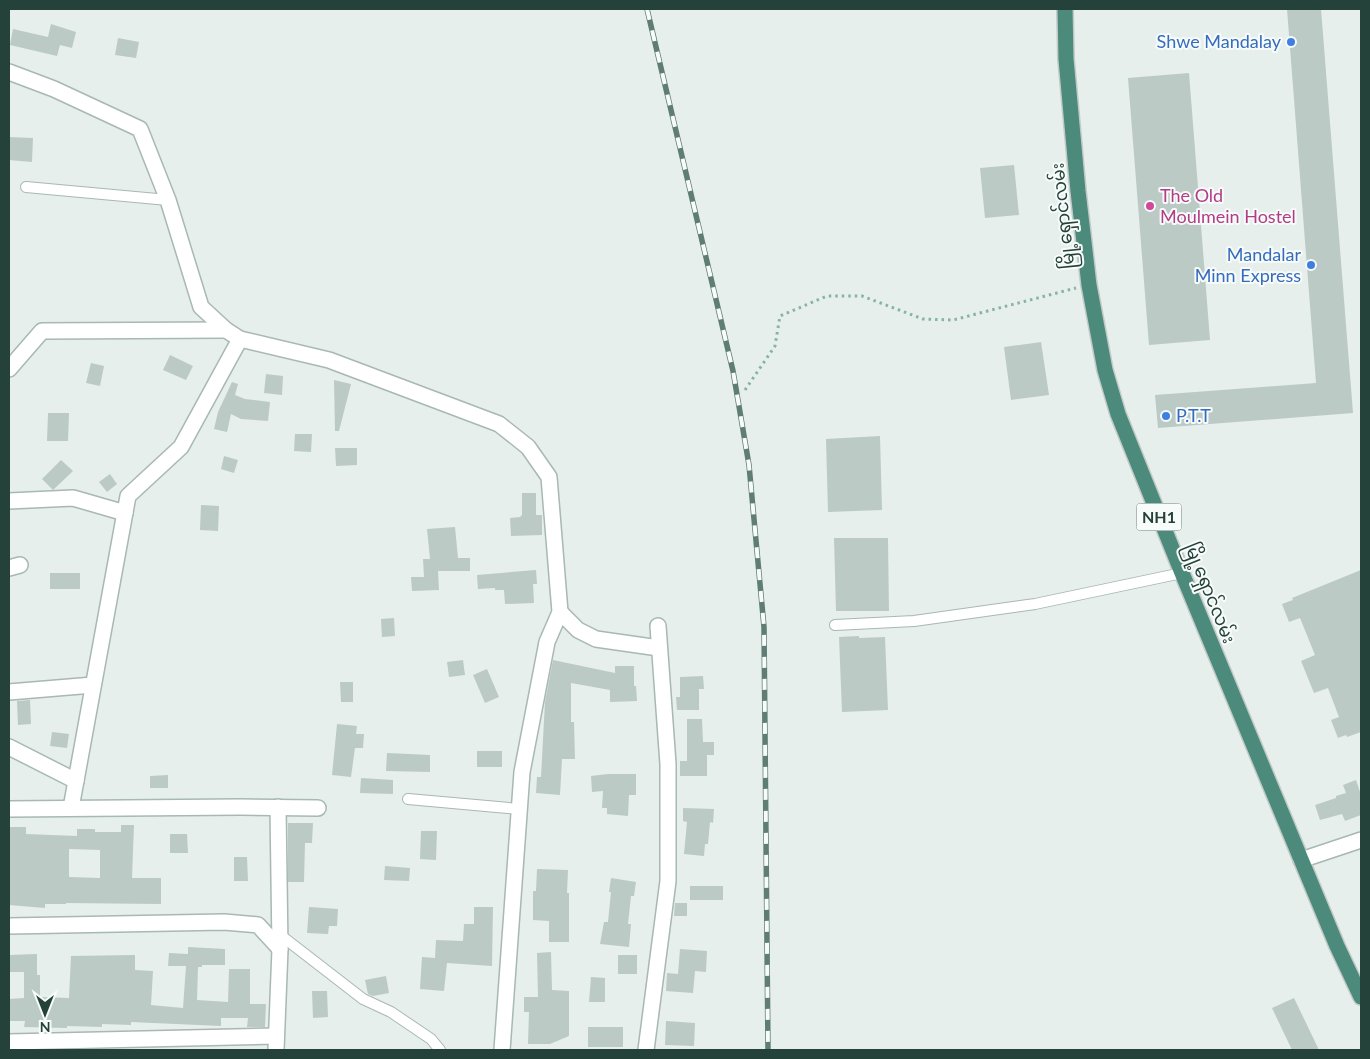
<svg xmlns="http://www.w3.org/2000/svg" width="1370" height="1059" font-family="Lato,'Noto Sans Myanmar',sans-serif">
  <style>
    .building { fill: #bbcac4; fill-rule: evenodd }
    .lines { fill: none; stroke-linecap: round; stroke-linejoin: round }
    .service-casing { stroke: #a8b8b2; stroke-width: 12 }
    .minor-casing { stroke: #a8b8b2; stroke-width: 18 }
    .trunk-casing { stroke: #c2cac8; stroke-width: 18 }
    .path { stroke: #86b3a5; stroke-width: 3; stroke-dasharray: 2.5 4; stroke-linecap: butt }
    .service { stroke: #fff; stroke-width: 10 }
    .minor { stroke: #fff; stroke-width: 15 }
    .trunk { stroke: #4c8a7c; stroke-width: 15 }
    .rail-casing { stroke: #5f7d75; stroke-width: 5.5 }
    .rail { stroke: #f7fbf9; stroke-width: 4; stroke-dasharray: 11; stroke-linecap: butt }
    .shop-dot { fill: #3f7fe0; stroke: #f7fbf9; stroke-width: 2 }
    .hotel-dot { fill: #d1479c; stroke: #f7fbf9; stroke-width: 2 }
    .labels { text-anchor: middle; stroke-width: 4; stroke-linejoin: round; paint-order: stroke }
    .shield { fill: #f7fbf9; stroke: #637a73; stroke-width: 1 }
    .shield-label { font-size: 16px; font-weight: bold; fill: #24423a }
    .shop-label { font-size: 18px; fill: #366cbe; stroke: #f7fbf9; text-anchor: end }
    .hotel-label { font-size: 18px; fill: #b23c85; stroke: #f7fbf9; text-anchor: start }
    .street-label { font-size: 18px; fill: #24423a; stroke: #f7fbf9 }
  </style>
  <rect width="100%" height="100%" fill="#e6efeb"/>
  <g class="building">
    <polygon points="1287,9 1321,9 1353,413 1158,428 1155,395 1316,383"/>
    <polygon points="51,24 76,32 72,48 60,45 57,56 10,45 13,29 48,37"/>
    <polygon points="118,38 139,42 136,58 115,55"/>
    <polygon points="1189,73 1210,340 1149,345 1128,78"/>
    <polygon points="9,137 33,138 32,162 9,160"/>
    <polygon points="1014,165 1019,215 985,218 980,168"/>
    <polygon points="1041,342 1049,395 1011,400 1004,347"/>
    <polygon points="170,355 193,366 186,380 163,370"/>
    <polygon points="91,363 104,366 100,386 86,383"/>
    <polygon points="266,374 283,376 282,395 264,393"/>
    <polygon points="334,380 351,384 339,431 335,431"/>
    <polygon points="232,382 238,384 235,395 245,399 270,402 268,421 241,419 231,414 227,432 214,429 218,412"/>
    <polygon points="48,413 69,413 68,441 47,441"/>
    <polygon points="295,434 312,434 311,452 294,451"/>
    <polygon points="880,436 882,510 828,512 826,439"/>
    <polygon points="335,448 357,448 357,465 336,466"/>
    <polygon points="224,456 238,460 234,473 221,469"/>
    <polygon points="61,460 73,471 53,490 42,479"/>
    <polygon points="110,474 117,484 107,492 99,482"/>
    <polygon points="522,493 536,493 536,515 542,515 542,535 511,536 510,518 520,517 522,515"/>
    <polygon points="201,505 219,506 218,531 200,530"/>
    <polygon points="455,527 458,558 470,558 470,571 438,571 439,590 412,591 411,577 424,577 423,559 430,559 427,529"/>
    <polygon points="834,538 888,538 889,611 836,611"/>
    <polygon points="536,570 537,584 533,584 534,603 505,604 504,590 495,590 495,588 478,589 477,575"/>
    <polygon points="1361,570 1361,732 1347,737 1346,735 1338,738 1331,720 1339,717 1328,688 1314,693 1301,661 1315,655 1300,618 1289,622 1282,604 1293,600 1292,598"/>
    <rect x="50" y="573" width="30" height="16"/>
    <polygon points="394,618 395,636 382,637 381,619"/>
    <polygon points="859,636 859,638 885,637 888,710 842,712 839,637"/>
    <polygon points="463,660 465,675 449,677 447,662"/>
    <polygon points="553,660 615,673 615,666 634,666 634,686 636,686 637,701 610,702 610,690 571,683 571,722 574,722 575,759 562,759 560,795 536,793 537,777 541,777 545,702"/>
    <polygon points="487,669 499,697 485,703 473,675"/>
    <polygon points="703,676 704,689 699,689 699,710 677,710 676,697 680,697 680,677"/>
    <polygon points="340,682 353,682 353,702 341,702"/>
    <polygon points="30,700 31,724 18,725 17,701"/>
    <polygon points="687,719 702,719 703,742 714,742 714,755 707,755 707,776 680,776 680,761 687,761"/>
    <polygon points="337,724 357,726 356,734 364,734 363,748 355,748 351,777 332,775"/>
    <polygon points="52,732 69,734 67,748 50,746"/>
    <rect x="477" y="751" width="25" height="16"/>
    <polygon points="387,753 430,755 430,772 386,771"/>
    <polygon points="608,774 636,774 636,795 629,795 628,816 607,814 607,808 602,808 603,791 592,792 591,776"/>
    <polygon points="168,775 168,788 150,788 150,776"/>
    <polygon points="361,778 393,780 393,794 360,793"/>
    <polygon points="1356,780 1361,795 1361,815 1345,821 1342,814 1320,820 1315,805 1336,798 1336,796 1346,793 1343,785"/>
    <polygon points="683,808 714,809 713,823 710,822 708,844 705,844 704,856 684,854 687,822 683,821"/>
    <polygon points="288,823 313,823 312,843 305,843 304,882 288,882"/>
    <path d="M121 825H134L132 878H161V904L66 903V904H45V908L9 905V827H26V834L77 836V829H95V832H121ZM69 849 100 850V878L69 877Z"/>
    <polygon points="421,831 437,831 436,860 420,859"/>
    <polygon points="170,834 187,834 188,853 170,853"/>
    <polygon points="234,857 247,857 248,881 234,881"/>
    <polygon points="385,866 410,868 409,881 384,880"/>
    <polygon points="537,869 568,870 567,893 569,893 569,942 549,942 549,921 533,920 533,891 536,891"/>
    <polygon points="611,878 636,882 634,896 631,896 628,924 631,924 629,947 600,944 604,922 608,922 611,892 609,892"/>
    <rect x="690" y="886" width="33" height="14"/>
    <polygon points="675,903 687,903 687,916 674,916"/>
    <polygon points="309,907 338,909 337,926 329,926 328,934 307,933"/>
    <polygon points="474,907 493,907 492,966 447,963 444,991 420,989 422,957 435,958 436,940 463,941 464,924 474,924"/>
    <polygon points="188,947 225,949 225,965 202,965 202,967 198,967 197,1000 228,1002 229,969 250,969 250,1004 266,1004 265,1027 247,1027 248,1018 221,1018 221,1026 131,1022 131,1025 102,1024 102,1027 67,1026 67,1028 24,1027 25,1021 9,1021 9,999 24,998 24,972 9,972 9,955 37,954 37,975 40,975 40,997 69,998 71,956 135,955 135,970 153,971 151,1005 183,1008 186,966 168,966 169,953 188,954"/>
    <polygon points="680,949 707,951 706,972 695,971 693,993 666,991 667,973 678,974"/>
    <polygon points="551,952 552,990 569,991 569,1036 550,1044 528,1044 529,1012 524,1012 524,997 538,997 537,953"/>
    <rect x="618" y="955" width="19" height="19"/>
    <polygon points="386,976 389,993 373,996 368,994 365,980"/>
    <polygon points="591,977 605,978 605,1002 589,1002"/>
    <polygon points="312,991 327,991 328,1017 313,1018"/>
    <polygon points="1294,998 1319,1050 1292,1050 1272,1008"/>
    <polygon points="666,1021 695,1023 694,1046 665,1045"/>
    <rect x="588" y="1027" width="35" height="20"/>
  </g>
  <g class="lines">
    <defs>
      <g id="service">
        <polyline points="26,187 168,200"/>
        <polyline points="835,625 914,621 1035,604 1182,573"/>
        <polyline points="408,799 520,809"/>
        <polyline points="279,934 363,999 391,1012 431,1039 440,1050"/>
      </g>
      <g id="minor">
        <polyline points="9,72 54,89 140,129 168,200 201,307 226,330 240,339 329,360 499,424 528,447 549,477 560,612 547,642 522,772 502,1050"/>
        <polyline points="9,369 42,331 226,330"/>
        <polyline points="9,501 73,498 125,513"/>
        <polyline points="9,568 20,565"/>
        <polyline points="560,612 578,630 596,639 659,648"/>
        <polyline points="9,692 93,685"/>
        <polyline points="9,747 76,781"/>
        <polyline points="71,808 128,496 181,447 240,339"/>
        <polyline points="9,809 240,807 318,808"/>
        <polyline points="1301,860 1361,840"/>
        <polyline points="9,926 224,922 258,925 280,949"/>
        <polyline points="9,1042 276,1036"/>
        <polyline points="276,1050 280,949 278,807"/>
        <polyline points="646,1050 668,881 668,764 658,626"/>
      </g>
      <polyline id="trunk" points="1065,9 1066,59 1078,191 1089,285 1105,370 1118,414 1182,573 1337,946 1361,997"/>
    </defs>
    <use href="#service" class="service-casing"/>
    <use href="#minor" class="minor-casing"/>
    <use href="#trunk" class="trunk-casing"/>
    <polyline class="path" points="745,390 775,346 780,316 827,296 862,296 923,319 953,320 1076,288"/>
    <use href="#service" class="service"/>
    <use href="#minor" class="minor"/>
    <use href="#trunk" class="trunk"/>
    <defs>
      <polyline id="rail" points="647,9 733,371 749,465 764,627 768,1050"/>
    </defs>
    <use href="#rail" class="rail-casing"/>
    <use href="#rail" class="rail"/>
  </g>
  <g class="shop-dot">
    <circle cx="1291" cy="42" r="5"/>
    <circle cx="1311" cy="265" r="5"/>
    <circle cx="1166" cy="416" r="5"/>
  </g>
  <circle class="hotel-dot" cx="1150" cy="206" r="5"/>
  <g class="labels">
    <rect class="shield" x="1136.5" y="503.5" width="45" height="27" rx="4"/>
    <g class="shield-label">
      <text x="1159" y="523">NH1</text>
    </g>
    <g class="shop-label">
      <text x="1281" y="48">Shwe Mandalay</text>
      <text x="1301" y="261">Mandalar<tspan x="1301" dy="21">Minn Express</tspan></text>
      <text x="1176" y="422" text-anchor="start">P.T.T</text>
    </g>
    <g class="hotel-label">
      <text x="1160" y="202">The Old<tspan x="1160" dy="21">Moulmein Hostel</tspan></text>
    </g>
    <g class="street-label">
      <text transform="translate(1063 216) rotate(-96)" y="6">မြို့ရှောင်လမ်း</text>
      <text transform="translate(1210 593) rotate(68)" y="6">မြို့ရှောင်လမ်း</text>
    </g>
  </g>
  <rect width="1370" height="1059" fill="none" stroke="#24423a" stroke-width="20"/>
  <g transform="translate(45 1014) rotate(180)" stroke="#f7fbf9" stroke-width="4" paint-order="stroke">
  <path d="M0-4L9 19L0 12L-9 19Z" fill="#24423a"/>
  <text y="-8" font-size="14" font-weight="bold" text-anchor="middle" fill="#24423a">N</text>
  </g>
</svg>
